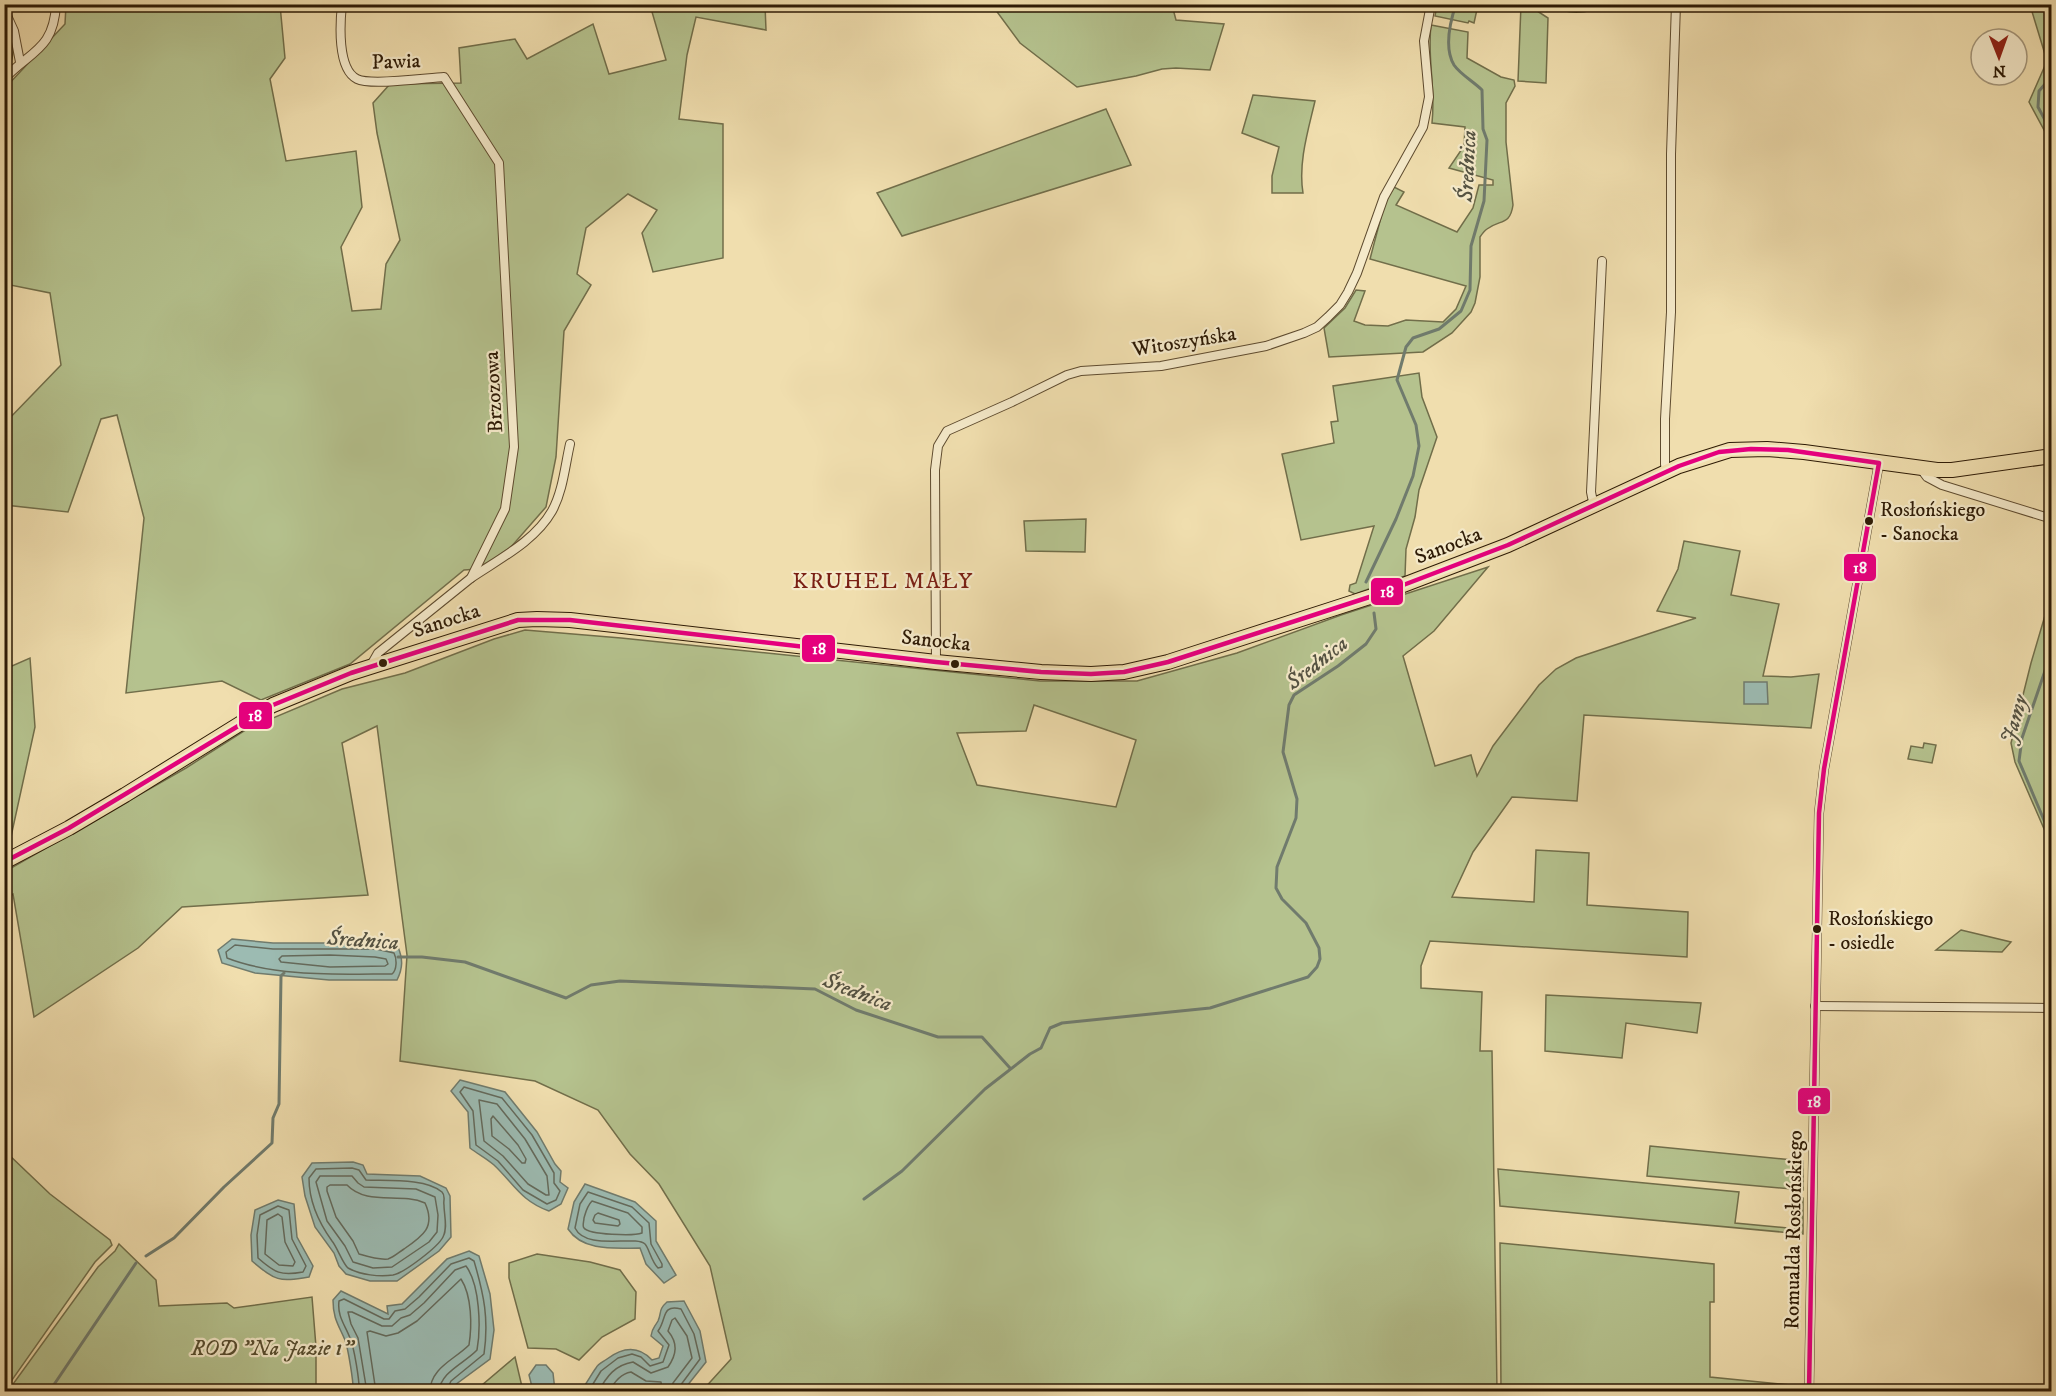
<svg xmlns="http://www.w3.org/2000/svg" width="2056" height="1396" font-family="'IM FELL DW Pica',serif">
  <style>
    .green { fill: #b5c28e; stroke: #716e4a; stroke-width: 1.5; fill-rule: evenodd }
    .water { fill: #9cbbb2; stroke: #707b6d; stroke-width: 1.5 }
    .lines { fill: none; stroke-linecap: round; stroke-linejoin: round }
    .shore { stroke: #646a5c; stroke-width: 1.5 }
    .stream { stroke: #707b6d; stroke-width: 3 }
    .street-casing { stroke: #5e4b2f; stroke-width: 10 }
    .primary-casing { stroke: #2d1a05; stroke-width: 16 }
    .street { stroke: #f5eaca; stroke-width: 8 }
    .primary { stroke: #f0deae; stroke-width: 14 }
    .bus-1-casing { stroke: #f5eaca; stroke-width: 9 }
    .bus-1 { stroke: #e5007d; stroke-width: 4.5 }
    .bus-dot { fill: #2d1a05; stroke: #f5eaca; stroke-width: 2 }
    .labels { text-anchor: middle; stroke-width: 4.5; stroke-linejoin: round; paint-order: stroke }
    .bus-label { font-size: 20px; fill: #2d1a05; stroke: #f5eaca; text-anchor: start }
    .street-label { font-size: 21px; fill: #2d1a05; stroke: #f5eaca }
    .park-label { font-size: 21px; font-style: italic; fill: #564c2e; stroke: #f5eaca }
    .water-label { font-size: 22px; font-style: italic; fill: #545242; stroke: #f5eaca }
    .neighbourhood-label { font-size: 22px; letter-spacing: 1.5px; fill: #7a1f14; stroke: #f5eaca }
    .line-badge { stroke: #f5eaca; stroke-width: 2 }
    .badge-label { font-size: 16px; text-anchor: middle; font-weight: bold; fill: #fff }
  </style>
  <rect width="100%" height="100%" fill="#f0deae"/>
  <filter id="stains"><feTurbulence type="fractalNoise" baseFrequency=".00333" numOctaves="4"/><feColorMatrix values="0 0 0 0 .2 0 0 0 0 .09 0 0 0 0 .02 0 0 0 .5 -.17"/></filter>
  <radialGradient id="worn" r=".72"><stop offset=".6" stop-color="#630" stop-opacity="0"/><stop offset="1" stop-color="#630" stop-opacity=".3"/></radialGradient>
  <g class="green">
    <polygon points="66,5 280,5 285,58 270,79 286,161 356,151 362,207 341,247 352,311 381,309 386,264 400,240 377,133 373,103 390,84 461,83 459,48 515,39 527,59 593,24 609,74 666,60 650,5 765,5 766,30 696,17 687,55 679,119 723,124 723,258 653,272 642,233 657,210 628,194 586,228 577,274 591,285 564,331 556,457 546,507 511,547 479,569 464,570 350,664 261,700 222,681 126,693 144,518 117,415 101,419 68,512 5,505 4,424 61,365 50,293 5,284 5,88 65,24"/>
    <polygon points="992,5 1172,5 1176,20 1224,24 1210,70 1176,68 1162,69 1136,76 1077,87 1020,43"/>
    <polygon points="1437,5 1437,4 1478,5 1474,23 1469,21 1468,23 1435,16"/>
    <polygon points="1521,5 1528,5 1548,18 1546,83 1518,81"/>
    <path d="M1540 5V4L1615 5C1581 14 1574 15 1540 5Z"/>
    <polygon points="2030,5 2051,5 2051,143 2029,102 2047,61"/>
    <path d="M4 17C12 36 20 53 5 71Z"/>
    <path d="M1431 25 1468 32 1467 58 1501 77 1514 80 1515 86 1506 103V142L1513 205C1510 226 1500 219 1487 229 1484 231 1482 234 1480 237V277L1475 303 1471 312 1452 333 1423 352 1329 357 1324 328 1345 308 1356 290 1365 291 1354 321 1365 325 1388 326 1406 320 1443 322 1456 309 1466 286 1370 259 1385 202 1394 187 1404 192 1396 205 1457 232 1473 208 1479 185H1493V180L1449 168 1464 146 1465 127 1432 123C1436 88 1427 59 1431 25Z"/>
    <path d="M1253 95 1315 101C1308 131 1298 163 1303 193H1272V176L1279 147 1242 133Z"/>
    <polygon points="1106,109 1131,165 902,236 877,193"/>
    <polygon points="1419,373 1422,397 1437,437 1419,490 1415,517 1406,549 1405,576 1355,594 1349,591 1350,585 1356,583 1374,526 1301,540 1282,454 1334,443 1331,422 1338,421 1333,386"/>
    <polygon points="1086,519 1085,552 1026,551 1024,521"/>
    <path d="M1684 541 1740 551 1731 595 1779 604 1763 676 1791 677 1819 674 1811 728 1584 715 1577 801 1512 797 1473 852 1452 897 1534 902 1536 850 1589 853 1587 905 1688 912 1687 957 1430 941 1421 966V988L1482 992 1480 1051H1492L1497 1391H702L731 1359 710 1266 659 1184 630 1154 598 1110 535 1081 400 1061 407 955 377 726 342 743 368 895 182 907 138 948 34 1017 13 894 5 898 4 872 186 768 247 729 342 689 405 673 494 639 525 630 621 638 1040 681H1137L1237 653 1341 615 1488 567 1434 631 1403 656 1435 766 1471 755 1477 776 1493 746 1539 685 1556 669 1576 658 1696 618 1657 611 1678 569ZM1034 705 1136 740 1116 807 977 785 957 733 1026 731Z"/>
    <polygon points="2051,595 2051,845 2015,762 2011,743 2031,663"/>
    <polygon points="30,658 35,727 7,855 5,856 5,669"/>
    <polygon points="1924,743 1936,745 1932,763 1908,759 1911,746 1923,748"/>
    <polygon points="1961,930 2011,942 2002,952 1936,950"/>
    <polygon points="1546,995 1701,1003 1697,1033 1626,1023 1622,1058 1545,1051"/>
    <polygon points="1650,1146 1803,1161 1803,1190 1647,1176"/>
    <polygon points="5,1153 7,1153 50,1194 110,1240 112,1245 95,1262 5,1390"/>
    <polygon points="1498,1169 1739,1192 1735,1223 1798,1229 1798,1197 1803,1198 1803,1234 1500,1206"/>
    <polygon points="1500,1243 1714,1264 1714,1302 1710,1302 1710,1377 1800,1386 1800,1391 1501,1391"/>
    <polygon points="119,1244 156,1280 159,1306 227,1303 234,1308 312,1297 316,1347 316,1391 8,1391 98,1267 115,1251"/>
    <polygon points="537,1254 590,1262 620,1270 636,1292 635,1319 602,1337 579,1360 556,1349 528,1348 509,1278 509,1263"/>
    <polygon points="515,1357 523,1391 475,1391"/>
  </g>
  <g class="water">
    <polygon points="1744,682 1767,682 1768,704 1744,704"/>
    <path d="M232 939 273 943H377L398 947C403 959 403 968 397 980H329L255 973 222 963 218 950Z"/>
    <path d="M460 1080 505 1092 537 1132 555 1164 561 1171 560 1182 568 1188 561 1204 549 1211C521 1201 514 1184 494 1165 487 1159 478 1154 470 1148L468 1112 451 1091Z"/>
    <polygon points="353,1162 363,1165 367,1174 420,1176 446,1188 450,1196 451,1237 439,1251 397,1281 370,1281 346,1274 339,1266 334,1253 315,1227 305,1196 302,1177 312,1163"/>
    <path d="M585 1184 635 1202 656 1221V1241L676 1275 664 1283 646 1264 640 1248C616 1248 583 1252 568 1229L574 1202Z"/>
    <path d="M278 1200 294 1204 297 1237 313 1266 309 1277C278 1282 276 1281 252 1261L251 1235 255 1210Z"/>
    <path d="M469 1251 479 1256 490 1294 494 1330 490 1359 455 1385 451 1391H353C354 1384 348 1348 345 1340 338 1324 333 1318 333 1300L341 1291 388 1314 387 1306 402 1304 447 1259Z"/>
    <path d="M684 1301 700 1331 706 1362 683 1391H580C587 1384 590 1376 596 1368 598 1364 603 1362 607 1359 623 1347 638 1345 652 1360L659 1358 663 1346 651 1336C652 1328 654 1328 658 1321 662 1312 658 1310 667 1302Z"/>
    <polygon points="536,1365 546,1365 553,1373 555,1391 533,1391 529,1375"/>
  </g>
  <g class="lines">
    <g class="shore">
      <path d="M235 945 273 949H376L394 953C397 959 397 970 392 974 340 974 275 977 227 958L226 952Z"/>
      <polygon points="330,955 375,957 386,959 388,964 385,966 330,967 281,962 279,959 282,956"/>
      <polygon points="464,1087 502,1098 532,1135 554,1173 554,1183 560,1191 556,1200 547,1204 523,1190 498,1161 476,1145 473,1111 460,1092"/>
      <polygon points="479,1100 497,1104 525,1139 547,1176 549,1195 546,1195 528,1184 503,1156 484,1141"/>
      <polygon points="493,1116 518,1145 526,1159 525,1163 522,1163 509,1149 492,1136 491,1119"/>
      <path d="M352 1168 359 1170 366 1180C386 1181 426 1178 442 1192 446 1196 443 1201 444 1205 444 1215 448 1228 443 1237 438 1247 404 1273 393 1275 380 1277 360 1275 348 1268 343 1264 337 1247 332 1241 319 1223 309 1200 309 1178L316 1169Z"/>
      <polygon points="320,1176 352,1176 358,1183 364,1187 416,1189 435,1197 438,1215 437,1232 429,1242 392,1267 373,1268 353,1262 345,1246 327,1221 316,1182"/>
      <path d="M330 1185H347C367 1206 400 1192 425 1203 436 1227 423 1236 404 1249 399 1252 394 1257 388 1259 378 1260 369 1257 359 1254L353 1241 336 1217 327 1191V1187Z"/>
      <path d="M588 1192 632 1207 649 1223 651 1244 662 1264V1267L658 1268C651 1261 649 1248 645 1244 635 1235 586 1251 575 1228L580 1204Z"/>
      <path d="M592 1201 628 1213 642 1227V1233C634 1236 589 1235 584 1228 582 1226 584 1221 584 1218 586 1211 587 1206 592 1201Z"/>
      <path d="M278 1206 289 1210 292 1239 306 1266 303 1272C281 1276 275 1273 258 1258L257 1235 260 1215Z"/>
      <polygon points="598,1213 619,1220 620,1224 618,1226 595,1223 593,1220 595,1215"/>
      <polygon points="278,1214 282,1217 285,1242 295,1262 293,1266 279,1265 265,1254 267,1220"/>
      <path d="M359 1392C360 1382 354 1347 350 1338 345 1325 337 1316 339 1301L344 1299 384 1319H389L395 1311 405 1309 419 1297 451 1264 469 1258 474 1261C484 1295 489 1319 484 1354L451 1381 446 1392"/>
      <path d="M367 1392 358 1338 351 1324 348 1312H352L382 1326H392L401 1318 410 1315 424 1303 455 1270 466 1266C480 1285 481 1328 477 1350 465 1363 440 1372 439 1392"/>
      <path d="M376 1392 367 1332 370 1331 386 1336 398 1333 417 1321 461 1279C472 1296 472 1326 469 1345 454 1360 430 1368 430 1392"/>
      <path d="M588 1392 601 1371 618 1358 632 1354 641 1357 650 1366 663 1362 669 1345 658 1331C667 1319 661 1304 681 1309L694 1334 700 1359 680 1386 678 1392"/>
      <path d="M598 1392C607 1376 615 1365 633 1362L651 1373 668 1367C677 1354 678 1343 668 1331L672 1320 675 1318 687 1336 692 1358 673 1383 671 1392"/>
      <path d="M609 1392C614 1382 620 1374 631 1372L646 1381 661 1382 662 1392"/>
    </g>
    <g class="stream">
      <polyline points="2052,76 2039,91 2038,107 2052,133"/>
      <path d="M1366 582 1396 519 1413 476 1419 446 1416 425 1397 380 1406 347 1413 338 1439 329 1461 311 1470 290 1471 246 1484 201 1487 140 1483 129 1482 90C1474 82 1460 74 1454 65 1444 48 1450 22 1456 4"/>
      <polyline points="2052,639 2047,650 2047,665 2022,738 2019,761 2052,839"/>
      <polyline points="398,957 422,957 465,962 566,998 591,985 620,981 815,989 856,1010 938,1037 982,1037 1010,1068"/>
      <polyline points="864,1199 902,1171 985,1089 1030,1054 1041,1048 1050,1028 1062,1023 1210,1008 1308,977 1317,967 1320,959 1319,948 1306,923 1282,899 1276,888 1277,867 1296,818 1297,799 1283,752 1289,705 1294,695 1338,666 1366,644 1376,629 1374,613"/>
      <polyline points="146,1256 174,1238 224,1187 272,1143 273,1118 279,1104 281,976 284,973"/>
      <polyline points="49,1392 136,1263"/>
    </g>
    <defs>
      <g id="street">
        <path d="M342 4C340 23 337 69 357 79 371 86 426 78 444 77L499 163 514 447 505 509 471 578 378 653 370 667"/>
        <polyline points="4,9 14,31 20,62"/>
        <path d="M4 79C30 51 54 50 56 4"/>
        <polyline points="1921,469 1927,477 1942,485 2052,519"/>
        <polyline points="1666,472 1665,464 1665,419 1671,312 1671,154 1676,4"/>
        <polyline points="1594,507 1591,492 1602,261"/>
        <path d="M471 578C499 559 535 541 552 511 563 491 565 466 570 444"/>
        <polyline points="936,662 935,470 938,446 947,431 1012,402 1067,375 1081,371 1161,366 1266,346 1304,333 1317,327 1328,317 1340,305 1348,292 1357,273 1384,197 1423,127 1429,97 1424,41 1431,4"/>
        <polyline points="1815,1006 2052,1008"/>
        <polyline points="1809,1392 1819,813 1824,769 1879,463"/>
      </g>
      <polyline id="primary" points="4,862 69,828 125,795 246,720 273,705 351,673 518,620 537,619 570,620 936,662 1041,672 1091,674 1124,672 1168,662 1385,592 1508,545 1679,466 1730,450 1767,449 1804,452 1937,470 1952,470 2052,456"/>
    </defs>
    <use href="#street" class="street-casing"/>
    <use href="#primary" class="primary-casing"/>
    <use href="#street" class="street"/>
    <use href="#primary" class="primary"/>
    <defs>
      <polyline id="bus-1" points="4,862 69,828 273,705 351,673 518,620 570,620 936,662 1041,672 1091,674 1124,672 1168,662 1385,592 1508,545 1679,466 1719,452 1751,449 1788,450 1879,463 1824,769 1819,813 1809,1392"/>
    </defs>
    <use href="#bus-1" class="bus-1-casing"/>
    <use href="#bus-1" class="bus-1"/>
  </g>
  <g class="bus-dot">
    <circle cx="1869" cy="521" r="5"/>
    <circle cx="383" cy="663" r="5"/>
    <circle cx="955" cy="664" r="5"/>
    <circle cx="1817" cy="929" r="5"/>
  </g>
  <g class="labels">
    <g class="bus-label">
      <text x="1880" y="516">Rosłońskiego<tspan x="1880" dy="24">- Sanocka</tspan></text>
      <text x="1828" y="925">Rosłońskiego<tspan x="1828" dy="24">- osiedle</tspan></text>
    </g>
    <g class="street-label">
      <text transform="translate(396 61) rotate(-2)" y="7">Pawia</text>
      <text transform="translate(1184 341) rotate(-9)" y="7">Witoszyńska</text>
      <text transform="translate(493 392) rotate(-93)" y="7">Brzozowa</text>
      <text transform="translate(1448 545) rotate(-21)" y="7">Sanocka</text>
      <text transform="translate(446 620) rotate(-18)" y="7">Sanocka</text>
      <text transform="translate(936 640) rotate(6)" y="7">Sanocka</text>
      <text transform="translate(1793 1230) rotate(-89)" y="7">Romualda Rosłońskiego</text>
    </g>
    <g class="park-label">
      <text x="272" y="1355">ROD "Na Jazie 1"</text>
    </g>
    <g class="water-label">
      <text transform="translate(1466 166) rotate(-87)" y="8">Średnica</text>
      <text transform="translate(1316 662) rotate(-38)" y="8">Średnica</text>
      <text transform="translate(2013 719) rotate(-74)" y="8">Jamy</text>
      <text transform="translate(363 939) rotate(4)" y="8">Średnica</text>
      <text transform="translate(858 991) rotate(21)" y="8">Średnica</text>
    </g>
    <g class="neighbourhood-label">
      <text x="883" y="588">KRUHEL MAŁY</text>
    </g>
  </g>
  <g class="line-badge">
    <rect x="1843" y="553" width="34" height="29" rx="6" fill="#e5007d"/>
    <rect x="1370" y="577" width="34" height="29" rx="6" fill="#e5007d"/>
    <rect x="801" y="634" width="35" height="29" rx="6" fill="#e5007d"/>
    <rect x="238" y="701" width="35" height="29" rx="6" fill="#e5007d"/>
    <rect x="1797" y="1087" width="34" height="28" rx="6" fill="#e5007d"/>
  </g>
  <g class="badge-label">
    <text x="1860" y="573">18</text>
    <text x="1387" y="597">18</text>
    <text x="819" y="654">18</text>
    <text x="255" y="721">18</text>
    <text x="1814" y="1107">18</text>
  </g>
  <rect width="2056" height="1396" fill="none" stroke="#f0deae" stroke-width="24"/>
  <rect x="6" y="6" width="2044" height="1384" fill="none" stroke="#2d1a05" stroke-width="3"/>
  <rect x="12" y="12" width="2032" height="1372" fill="none" stroke="#2d1a05" stroke-width="1.5"/>
  <g transform="translate(1999 57) rotate(179)"><circle r="28" fill="#f5eaca" stroke="#a5977b" stroke-width="1.5"/>
  <path d="M0-4.5L10 22L0 15L-10 22Z" fill="#8f2418"/>
  <text y="-9" font-size="16" font-weight="bold" text-anchor="middle" fill="#2d1a05">N</text>
  </g>
  <rect width="100%" height="100%" filter="url(#stains)"/>
  <rect width="100%" height="100%" fill="url(#worn)"/>
</svg>
